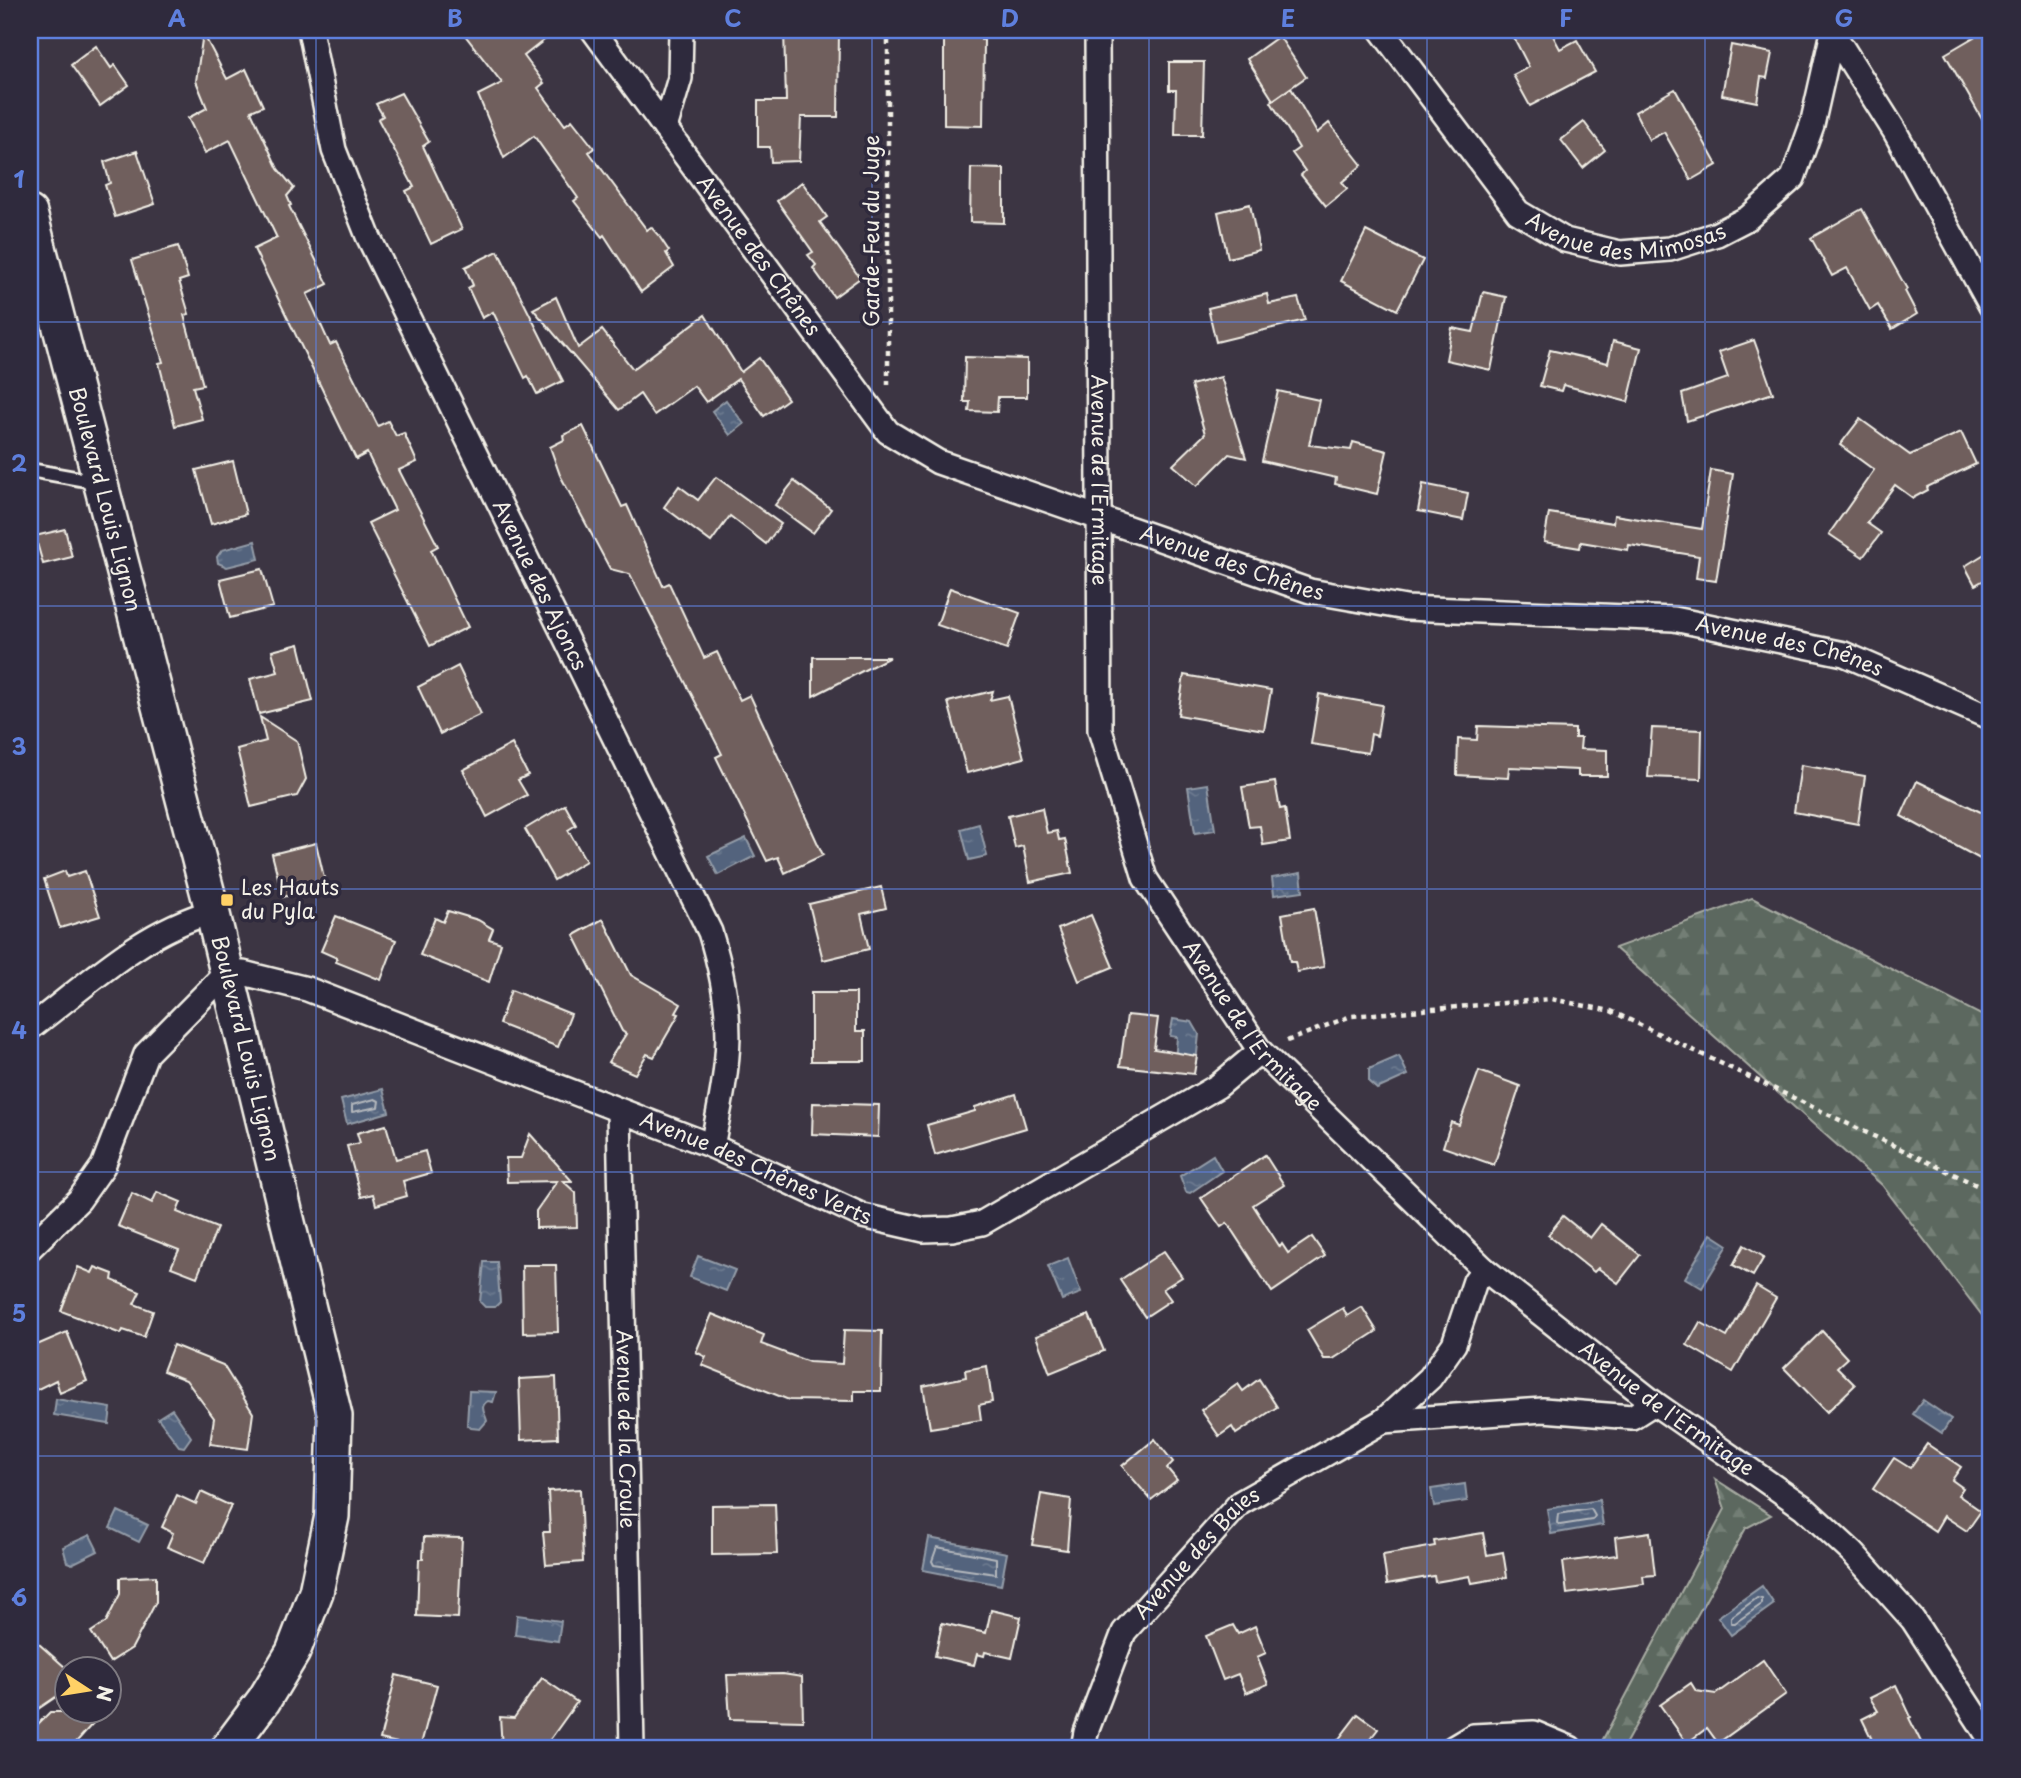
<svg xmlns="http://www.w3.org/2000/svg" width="2021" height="1778" font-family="'Playpen Sans',sans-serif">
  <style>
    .forest { fill: url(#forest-firs); stroke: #a8aca3; stroke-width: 2 }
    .water { fill: url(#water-ripples); stroke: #939ca8; stroke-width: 2 }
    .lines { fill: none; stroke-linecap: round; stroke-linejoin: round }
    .shore { stroke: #b4b8bd; stroke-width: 2 }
    .building { fill: #705f5d; stroke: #f4f1e8; stroke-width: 2 }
    .lane-casing { stroke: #f4f1e8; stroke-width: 18 }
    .street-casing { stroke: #f4f1e8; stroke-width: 28 }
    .secondary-casing { stroke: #f4f1e8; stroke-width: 38 }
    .path { stroke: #f4f1e8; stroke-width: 4.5; stroke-dasharray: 5 5; stroke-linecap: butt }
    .lane { stroke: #2f2a3d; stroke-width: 12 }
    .street { stroke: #2f2a3d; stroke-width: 23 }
    .secondary { stroke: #2f2a3d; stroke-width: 33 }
    .grid { fill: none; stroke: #5e7fdd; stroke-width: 2; stroke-opacity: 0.55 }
    .poi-dot { fill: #ffd166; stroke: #2f2a3d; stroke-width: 2.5 }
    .labels { text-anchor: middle; stroke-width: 7; stroke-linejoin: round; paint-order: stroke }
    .street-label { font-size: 21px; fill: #f4f1e8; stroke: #2f2a3d }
    .poi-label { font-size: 21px; fill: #f4f1e8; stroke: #2f2a3d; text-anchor: start }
    .neatline { fill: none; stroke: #5e7fdd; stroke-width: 2.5 }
    .grid-label { font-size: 23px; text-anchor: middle; font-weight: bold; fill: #5e7fdd }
  </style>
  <defs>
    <pattern id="forest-firs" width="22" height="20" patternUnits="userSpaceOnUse" patternTransform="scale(1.75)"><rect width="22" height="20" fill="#5b685e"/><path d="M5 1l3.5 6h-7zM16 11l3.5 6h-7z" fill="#737e75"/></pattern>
    <pattern id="water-ripples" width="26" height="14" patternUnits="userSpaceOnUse" patternTransform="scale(1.75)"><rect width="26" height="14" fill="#53637d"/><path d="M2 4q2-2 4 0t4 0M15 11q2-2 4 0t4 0" fill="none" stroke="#6c7a8f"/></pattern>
  </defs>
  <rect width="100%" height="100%" fill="#3c3543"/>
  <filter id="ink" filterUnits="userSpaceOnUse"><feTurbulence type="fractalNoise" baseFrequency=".0143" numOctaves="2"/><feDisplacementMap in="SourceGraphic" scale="14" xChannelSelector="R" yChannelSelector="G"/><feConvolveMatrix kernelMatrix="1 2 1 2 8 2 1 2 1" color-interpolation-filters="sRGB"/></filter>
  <g filter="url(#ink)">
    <g class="forest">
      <polygon points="1752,898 1991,1020 1991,1327 1882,1185 1615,948"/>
      <polygon points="1715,1479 1771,1515 1746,1528 1623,1748 1612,1748 1602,1741 1725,1509"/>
    </g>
    <g class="water">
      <polygon points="726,400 744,424 730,435 712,411"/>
      <polygon points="255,541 259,559 227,567 218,563 217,557 222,550"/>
      <polygon points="1208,784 1215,830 1195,833 1188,787"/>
      <polygon points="979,824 987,856 969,860 961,829"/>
      <polygon points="746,838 755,856 718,875 708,856"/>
      <polygon points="1301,873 1303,891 1274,895 1272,878"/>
      <polygon points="1173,1019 1192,1022 1199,1034 1196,1063 1175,1061 1177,1037 1170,1036"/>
      <polygon points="1399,1056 1408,1075 1377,1089 1369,1082 1369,1069"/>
      <polygon points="383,1089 389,1112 347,1124 341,1100"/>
      <polygon points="1213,1155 1222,1171 1190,1193 1186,1192 1180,1176"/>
      <polygon points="1711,1234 1728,1245 1702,1288 1685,1278"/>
      <polygon points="698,1256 735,1270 726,1291 690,1277"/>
      <polygon points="1068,1258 1081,1293 1062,1300 1048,1266"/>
      <polygon points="484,1262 497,1262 500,1302 495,1307 485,1307 480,1302"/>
      <path d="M469 1391 496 1392 493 1402 488 1401C478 1407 486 1414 487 1421L480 1429 471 1428 467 1424Z"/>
      <polygon points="56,1399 111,1408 109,1424 54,1415"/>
      <polygon points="1923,1400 1951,1419 1942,1433 1913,1414"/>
      <polygon points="172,1409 191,1437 184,1447 179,1446 158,1418"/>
      <polygon points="1465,1484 1467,1501 1434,1506 1431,1489"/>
      <polygon points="1599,1500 1603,1525 1551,1534 1547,1509"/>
      <polygon points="118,1511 148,1525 139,1542 110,1528"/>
      <polygon points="90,1535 98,1551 72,1564 67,1562 63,1547"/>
      <polygon points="929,1538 1007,1553 1001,1585 923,1570"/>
      <polygon points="1762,1586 1774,1604 1731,1635 1718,1617"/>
      <polygon points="517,1615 561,1621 558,1641 515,1635"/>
    </g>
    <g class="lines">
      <g class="shore">
        <polygon points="375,1099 379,1101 378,1107 352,1112 352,1105"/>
        <polygon points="1591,1509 1595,1516 1592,1520 1560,1525 1557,1523 1558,1514"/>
        <polygon points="937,1547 996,1558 996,1574 934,1565 932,1561"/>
        <polygon points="1757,1598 1762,1599 1762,1604 1735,1623 1731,1623 1731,1617"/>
      </g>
    </g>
    <g class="building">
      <polygon points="461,30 557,30 524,56 544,83 538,88 565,125 572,120 594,148 589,152 647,230 651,227 659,236 669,251 666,253 674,267 641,292 604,235 602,237 574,201 578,198 534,136 504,158 478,95 502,83"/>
      <polygon points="784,30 839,31 838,117 801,117 799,161 771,162 770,147 758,147 758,101 786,101"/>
      <polygon points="944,30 981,30 981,40 984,40 983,126 944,125"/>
      <polygon points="1510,30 1550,30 1560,49 1577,40 1595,72 1530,106 1513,75 1529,67"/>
      <polygon points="1986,30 1991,30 1991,135 1945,54"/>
      <polygon points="203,33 227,79 246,69 263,106 251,111 278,169 294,188 287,196 291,205 289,206 328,284 307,294 330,345 336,342 378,426 388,421 396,436 404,433 417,462 399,470 438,546 431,550 468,627 430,646 368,523 395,510 367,453 356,459 254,249 277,238 230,140 205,153 188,118 207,108 196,81"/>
      <polygon points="1279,36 1306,77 1273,100 1247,59"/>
      <polygon points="1731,45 1772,53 1767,78 1761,77 1757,102 1722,95"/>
      <polygon points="96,46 111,68 115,65 129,85 100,106 71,65"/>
      <polygon points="1169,62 1204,62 1202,135 1175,135 1176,90 1169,90"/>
      <polygon points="1291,88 1317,133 1329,123 1362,165 1342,182 1347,189 1326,206 1301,175 1305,171 1292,153 1299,148 1271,102"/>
      <polygon points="1675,89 1717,165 1691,180 1664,132 1649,140 1635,112"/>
      <polygon points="401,93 429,142 423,146 462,229 431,244 406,191 414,187 378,119 383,116 376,104"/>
      <polygon points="1584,122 1605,150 1583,168 1561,140"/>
      <polygon points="137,151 155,204 115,217 105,185 110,183 104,162"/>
      <polygon points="971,168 1004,169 1004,223 970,222"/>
      <polygon points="802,182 827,217 820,222 860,278 834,297 813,268 816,265 808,255 813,252 777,201"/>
      <polygon points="1250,204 1259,250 1228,258 1218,212"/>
      <polygon points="1862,209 1907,289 1905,291 1917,314 1892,329 1878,305 1870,310 1847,268 1832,276 1811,238"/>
      <polygon points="1366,231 1423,260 1397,310 1341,281"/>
      <polygon points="178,246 188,278 179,281 189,314 184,315 203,385 193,387 202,419 175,426 159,363 163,362 132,260"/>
      <polygon points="498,251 563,381 537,394 528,376 525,378 493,312 482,318 468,288 473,285 465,267"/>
      <polygon points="1483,292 1506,297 1491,370 1446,360 1452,328 1473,332"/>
      <polygon points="1267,294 1269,304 1298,298 1305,320 1216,342 1208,308"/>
      <polygon points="556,297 578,348 602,330 633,369 705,315 741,372 759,358 788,399 764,416 738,379 706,402 694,386 654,415 640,394 619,410 533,309"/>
      <polygon points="1754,340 1773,393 1687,421 1682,394 1728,378 1719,352"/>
      <polygon points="1613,341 1641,348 1628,402 1563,385 1561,391 1540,386 1550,350 1608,363"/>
      <polygon points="965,357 1027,359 1027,397 998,397 997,412 969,411 970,402 964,402"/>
      <polygon points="1221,377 1246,458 1229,454 1197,486 1173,465 1205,434 1191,385"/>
      <polygon points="1278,391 1319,400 1309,445 1351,450 1353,442 1387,451 1377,494 1335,484 1336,478 1262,461"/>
      <polygon points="1860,419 1910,455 1961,432 1976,464 1927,487 1928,490 1913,498 1895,485 1867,523 1881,533 1863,557 1829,534 1874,470 1840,445"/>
      <polygon points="583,426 622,507 627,505 663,586 669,583 704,658 717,652 740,700 750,695 823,855 785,873 778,857 767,861 716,757 722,754 630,574 610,569 560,475 550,447 564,440 563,435"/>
      <polygon points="233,461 246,514 211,524 196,470"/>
      <polygon points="1711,470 1733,474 1716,581 1696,578 1699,556 1629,545 1628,550 1581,542 1580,548 1544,542 1549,513 1613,523 1614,515 1702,529"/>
      <polygon points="716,477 781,524 766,544 730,516 711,542 664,507 679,486 698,500"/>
      <polygon points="794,481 831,509 813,533 775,505"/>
      <polygon points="1423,484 1468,493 1463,520 1418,511"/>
      <polygon points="65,529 72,557 43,564 35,536"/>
      <polygon points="1991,550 1991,576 1975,585 1965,566"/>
      <polygon points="262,569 273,607 230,618 220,579"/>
      <polygon points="950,588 1020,613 1007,649 937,625"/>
      <polygon points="299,644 313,701 259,714 250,679 278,672 272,651"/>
      <polygon points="813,657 890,657 813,696"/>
      <polygon points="458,666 481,714 440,734 418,687"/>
      <polygon points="1184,675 1271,690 1264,730 1178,715"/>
      <polygon points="993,691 990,700 1008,696 1024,758 967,773 948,702"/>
      <polygon points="1319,694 1382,705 1377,736 1371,734 1368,753 1311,744"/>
      <polygon points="260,717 297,741 306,779 297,796 251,807 237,749 266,741"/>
      <polygon points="1478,726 1575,729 1575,738 1581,738 1580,749 1607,750 1607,776 1578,776 1578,770 1509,767 1508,778 1457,775 1458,739 1477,740"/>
      <polygon points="1652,728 1702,730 1701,779 1648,777"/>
      <polygon points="512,744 528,775 518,780 527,795 487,817 463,770"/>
      <polygon points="1801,765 1865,776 1858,824 1794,812"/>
      <polygon points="1917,781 1991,817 1991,865 1901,816"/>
      <polygon points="1275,782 1280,809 1285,808 1290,841 1263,845 1260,826 1249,827 1242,787"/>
      <polygon points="565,805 576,825 568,830 586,861 554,880 525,829"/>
      <polygon points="1042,808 1047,833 1057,831 1059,840 1065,839 1072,873 1030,882 1023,846 1015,848 1008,816"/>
      <polygon points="316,843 326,886 283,897 272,854"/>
      <polygon points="65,871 67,877 85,871 100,916 60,928 44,879"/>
      <polygon points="881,887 886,908 861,914 869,949 823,960 809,904"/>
      <polygon points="1314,908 1324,967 1297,972 1295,962 1290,962 1282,914"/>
      <polygon points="448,911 478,920 493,929 489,939 501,943 489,982 420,955 435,918 443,922"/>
      <polygon points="1091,915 1113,967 1079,981 1058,929"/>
      <polygon points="336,916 396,940 381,980 336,962 337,958 321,951"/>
      <polygon points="603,919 631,975 681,1004 676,1013 679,1014 654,1057 647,1054 635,1074 608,1062 626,1034 622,1031 574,935"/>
      <polygon points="511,990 571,1014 558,1047 499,1024"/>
      <polygon points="811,993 856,993 856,1031 865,1031 865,1061 811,1061"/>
      <polygon points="1127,1015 1158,1018 1154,1049 1197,1056 1194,1074 1120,1066"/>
      <polygon points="1479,1071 1520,1086 1494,1165 1443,1147 1451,1122 1459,1125"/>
      <polygon points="1016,1094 1026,1128 935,1155 927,1125 975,1111 975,1107"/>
      <polygon points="813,1103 879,1105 878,1137 812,1134"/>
      <polygon points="386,1125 396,1159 425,1151 431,1173 403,1181 407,1196 376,1205 373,1194 361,1197 347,1146 360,1143 357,1133"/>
      <polygon points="530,1134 572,1181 563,1181 576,1193 577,1227 536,1228 536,1211 557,1181 507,1182 506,1158 521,1158"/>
      <polygon points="1265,1155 1284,1185 1253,1205 1280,1247 1282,1244 1288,1253 1312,1237 1325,1256 1272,1292 1227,1223 1221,1227 1201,1198"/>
      <polygon points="157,1192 181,1202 177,1212 217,1228 197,1277 171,1267 179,1250 118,1226 132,1193 152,1203"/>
      <polygon points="1563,1216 1590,1238 1601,1224 1640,1255 1618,1283 1598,1268 1594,1272 1548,1235"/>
      <polygon points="1744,1245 1764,1257 1753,1276 1733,1265"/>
      <polygon points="1164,1251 1182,1277 1163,1289 1171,1300 1145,1317 1120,1280"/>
      <polygon points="522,1265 556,1265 558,1332 523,1333"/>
      <polygon points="78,1267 92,1273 95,1267 113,1274 112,1280 140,1292 134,1304 153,1311 144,1337 123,1330 121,1334 61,1311"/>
      <polygon points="1756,1286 1776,1298 1733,1372 1687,1345 1700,1322 1727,1337"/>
      <polygon points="1362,1307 1377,1331 1333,1359 1324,1359 1307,1330 1343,1308 1347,1316"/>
      <polygon points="712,1314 764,1335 761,1344 809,1362 842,1364 844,1330 882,1331 881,1391 854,1391 854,1401 789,1400 702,1365 706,1357 696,1352"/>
      <polygon points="1089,1315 1104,1351 1050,1373 1036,1336"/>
      <polygon points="1822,1331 1847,1358 1837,1367 1855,1385 1827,1412 1784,1368"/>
      <polygon points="67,1332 87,1381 60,1393 56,1380 30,1393 30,1348"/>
      <polygon points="173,1345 223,1365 253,1413 248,1449 210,1444 214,1418 186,1380 163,1371"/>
      <polygon points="987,1366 992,1402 979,1405 981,1420 930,1428 923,1386 966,1377 965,1370"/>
      <polygon points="556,1377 558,1438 521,1440 519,1379"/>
      <polygon points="1259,1379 1277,1407 1236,1434 1232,1427 1219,1436 1201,1410 1238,1384 1243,1391"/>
      <polygon points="1155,1439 1173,1462 1167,1468 1177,1480 1151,1500 1122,1466"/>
      <polygon points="1927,1444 1961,1467 1952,1480 1963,1488 1958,1495 1981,1511 1967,1531 1944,1516 1935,1531 1873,1489 1894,1458 1910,1468"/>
      <polygon points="580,1489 583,1562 546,1565 543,1532 550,1532 548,1491"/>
      <polygon points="201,1492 231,1506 204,1563 167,1547 173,1533 162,1527 177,1495 196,1504"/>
      <polygon points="1041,1494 1071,1499 1067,1550 1032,1545"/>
      <polygon points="775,1504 777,1554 712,1555 712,1505"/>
      <polygon points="1650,1532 1655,1575 1643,1576 1644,1584 1567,1594 1563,1562 1617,1555 1615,1537"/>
      <polygon points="1483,1533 1487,1555 1503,1552 1507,1577 1472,1583 1470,1576 1435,1582 1434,1576 1387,1584 1383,1555 1435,1546 1434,1541"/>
      <polygon points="424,1537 462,1538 458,1618 417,1616 419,1559 423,1559"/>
      <polygon points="156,1576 156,1602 132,1648 110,1662 91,1632 106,1622 120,1594 120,1578"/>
      <polygon points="991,1610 1021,1617 1012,1658 985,1652 984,1656 977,1654 974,1665 935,1656 942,1623 986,1633"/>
      <polygon points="1233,1625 1238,1634 1255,1626 1266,1653 1257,1657 1268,1684 1246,1693 1238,1674 1223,1680 1206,1636"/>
      <polygon points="30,1636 66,1668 66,1690 38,1709 30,1692"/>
      <polygon points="1763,1660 1786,1694 1718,1743 1707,1728 1687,1743 1660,1705 1691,1683 1696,1691 1716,1694"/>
      <polygon points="783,1674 802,1677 803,1721 730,1719 727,1675"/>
      <polygon points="396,1675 437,1685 420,1748 380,1739"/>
      <polygon points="542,1678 577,1702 544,1748 502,1748 500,1717 514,1718"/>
      <polygon points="1896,1685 1911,1717 1909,1718 1924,1748 1876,1748 1862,1719 1878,1711 1870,1698"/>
      <polygon points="50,1712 103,1712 71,1748 30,1748 30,1732"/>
      <polygon points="1358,1714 1378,1729 1363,1748 1332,1748"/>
    </g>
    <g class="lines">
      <defs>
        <polyline id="lane" points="30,470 97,482"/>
        <g id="street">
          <path id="s1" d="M310 30 334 150 368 236 710 932C737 1020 730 1058 712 1146"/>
          <path id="s2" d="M593 30 888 432 938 462 1310 591 1406 608 1674 619 1844 654 1991 718"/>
          <path id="s3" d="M1097 30 1100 730 1145 878 1260 1051 1484 1269 1654 1403 1803 1507 1853 1553 1913 1620 1991 1740"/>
          <path id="s4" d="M1381 30 1518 212 1565 240 1620 253 1670 249 1717 234 1748 218 1793 178 1812 125 1833 32"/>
          <polyline points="1831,30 1894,130 1991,306"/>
          <polyline points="665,128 680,78 681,30"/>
          <path d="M30 1028C87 985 142 931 212 912"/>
          <path id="s5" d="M619 1111 632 1748"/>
          <path id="s6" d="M30 1248 79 1200 103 1166 146 1054 225 974 243 973 307 989 712 1146 863 1216 924 1230 952 1229 982 1223 1218 1086 1260 1051"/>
          <polyline points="1383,1421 1543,1410 1632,1417 1654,1403"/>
          <path id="s7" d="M1083 1748 1086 1732 1124 1632 1240 1503 1383 1421 1430 1378 1454 1344 1475 1281 1484 1269"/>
          <polyline points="1453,1748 1473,1736 1534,1733 1570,1748"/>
        </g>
        <g id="secondary">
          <path id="s8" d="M30 213 209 898 335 1416 332 1516 316 1592 293 1652 264 1700 228 1748"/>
        </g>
      </defs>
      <use href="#lane" class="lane-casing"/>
      <use href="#street" class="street-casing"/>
      <use href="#secondary" class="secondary-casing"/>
      <g class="path">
        <polyline points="888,30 888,389"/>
        <polyline points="1287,1041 1351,1016 1551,999 1611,1011 1991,1192"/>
      </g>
      <use href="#lane" class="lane"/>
      <use href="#street" class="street"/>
      <use href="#secondary" class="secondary"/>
    </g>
  </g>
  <path class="grid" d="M316 30V1748M594 30V1748M872 30V1748M1149 30V1748M1427 30V1748M1705 30V1748M30 322H1991M30 606H1991M30 889H1991M30 1172H1991M30 1456H1991"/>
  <rect class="poi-dot" x="220" y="893" width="14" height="14" rx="3.5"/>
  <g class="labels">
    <g class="street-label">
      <text dy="7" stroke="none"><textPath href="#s4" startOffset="343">Avenue des Mimosas</textPath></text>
      <text transform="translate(872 231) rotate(-90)" y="7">Garde-Feu du Juge</text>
      <text dy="7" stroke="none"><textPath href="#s2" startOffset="280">Avenue des Chênes</textPath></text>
      <text dy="7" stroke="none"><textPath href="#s3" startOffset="450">Avenue de l'Ermitage</textPath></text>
      <text dy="7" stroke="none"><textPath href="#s8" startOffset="296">Boulevard Louis Lignon</textPath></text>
      <text dy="7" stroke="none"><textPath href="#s2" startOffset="868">Avenue des Chênes</textPath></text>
      <text dy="7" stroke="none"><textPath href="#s1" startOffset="604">Avenue des Ajoncs</textPath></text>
      <text dy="7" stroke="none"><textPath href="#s2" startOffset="1435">Avenue des Chênes</textPath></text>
      <text dy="7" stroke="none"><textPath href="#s3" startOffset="1038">Avenue de l'Ermitage</textPath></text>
      <text dy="7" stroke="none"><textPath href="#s8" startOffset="863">Boulevard Louis Lignon</textPath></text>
      <text dy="7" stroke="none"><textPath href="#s6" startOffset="910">Avenue des Chênes Verts</textPath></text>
      <text dy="7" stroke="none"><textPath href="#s3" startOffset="1605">Avenue de l'Ermitage</textPath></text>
      <text dy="7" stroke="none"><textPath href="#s5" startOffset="318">Avenue de la Croule</textPath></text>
      <text dy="7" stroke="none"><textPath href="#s7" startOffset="231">Avenue des Baies</textPath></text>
    </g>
    <g class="poi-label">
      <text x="241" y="895">Les Hauts<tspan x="241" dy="24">du Pyla</tspan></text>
    </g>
  </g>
  <rect width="2021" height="1778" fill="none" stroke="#2f2a3d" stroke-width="77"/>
  <g transform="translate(88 1690) rotate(102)"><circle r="33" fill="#2f2a3d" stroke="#7e7a81" stroke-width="2"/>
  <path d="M0-5L12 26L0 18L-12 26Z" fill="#ffd166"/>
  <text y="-10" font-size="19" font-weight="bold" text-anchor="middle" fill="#f4f1e8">N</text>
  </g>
  <rect x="38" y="38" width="1944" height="1702" class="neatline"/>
  <g class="grid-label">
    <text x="177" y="27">A</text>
    <text x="455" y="27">B</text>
    <text x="733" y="27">C</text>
    <text x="1010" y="27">D</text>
    <text x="1288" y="27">E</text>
    <text x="1566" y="27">F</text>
    <text x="1844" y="27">G</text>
    <text x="19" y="188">1</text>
    <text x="19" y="472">2</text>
    <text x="19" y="755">3</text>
    <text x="19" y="1039">4</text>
    <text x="19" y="1322">5</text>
    <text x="19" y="1606">6</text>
  </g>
</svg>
